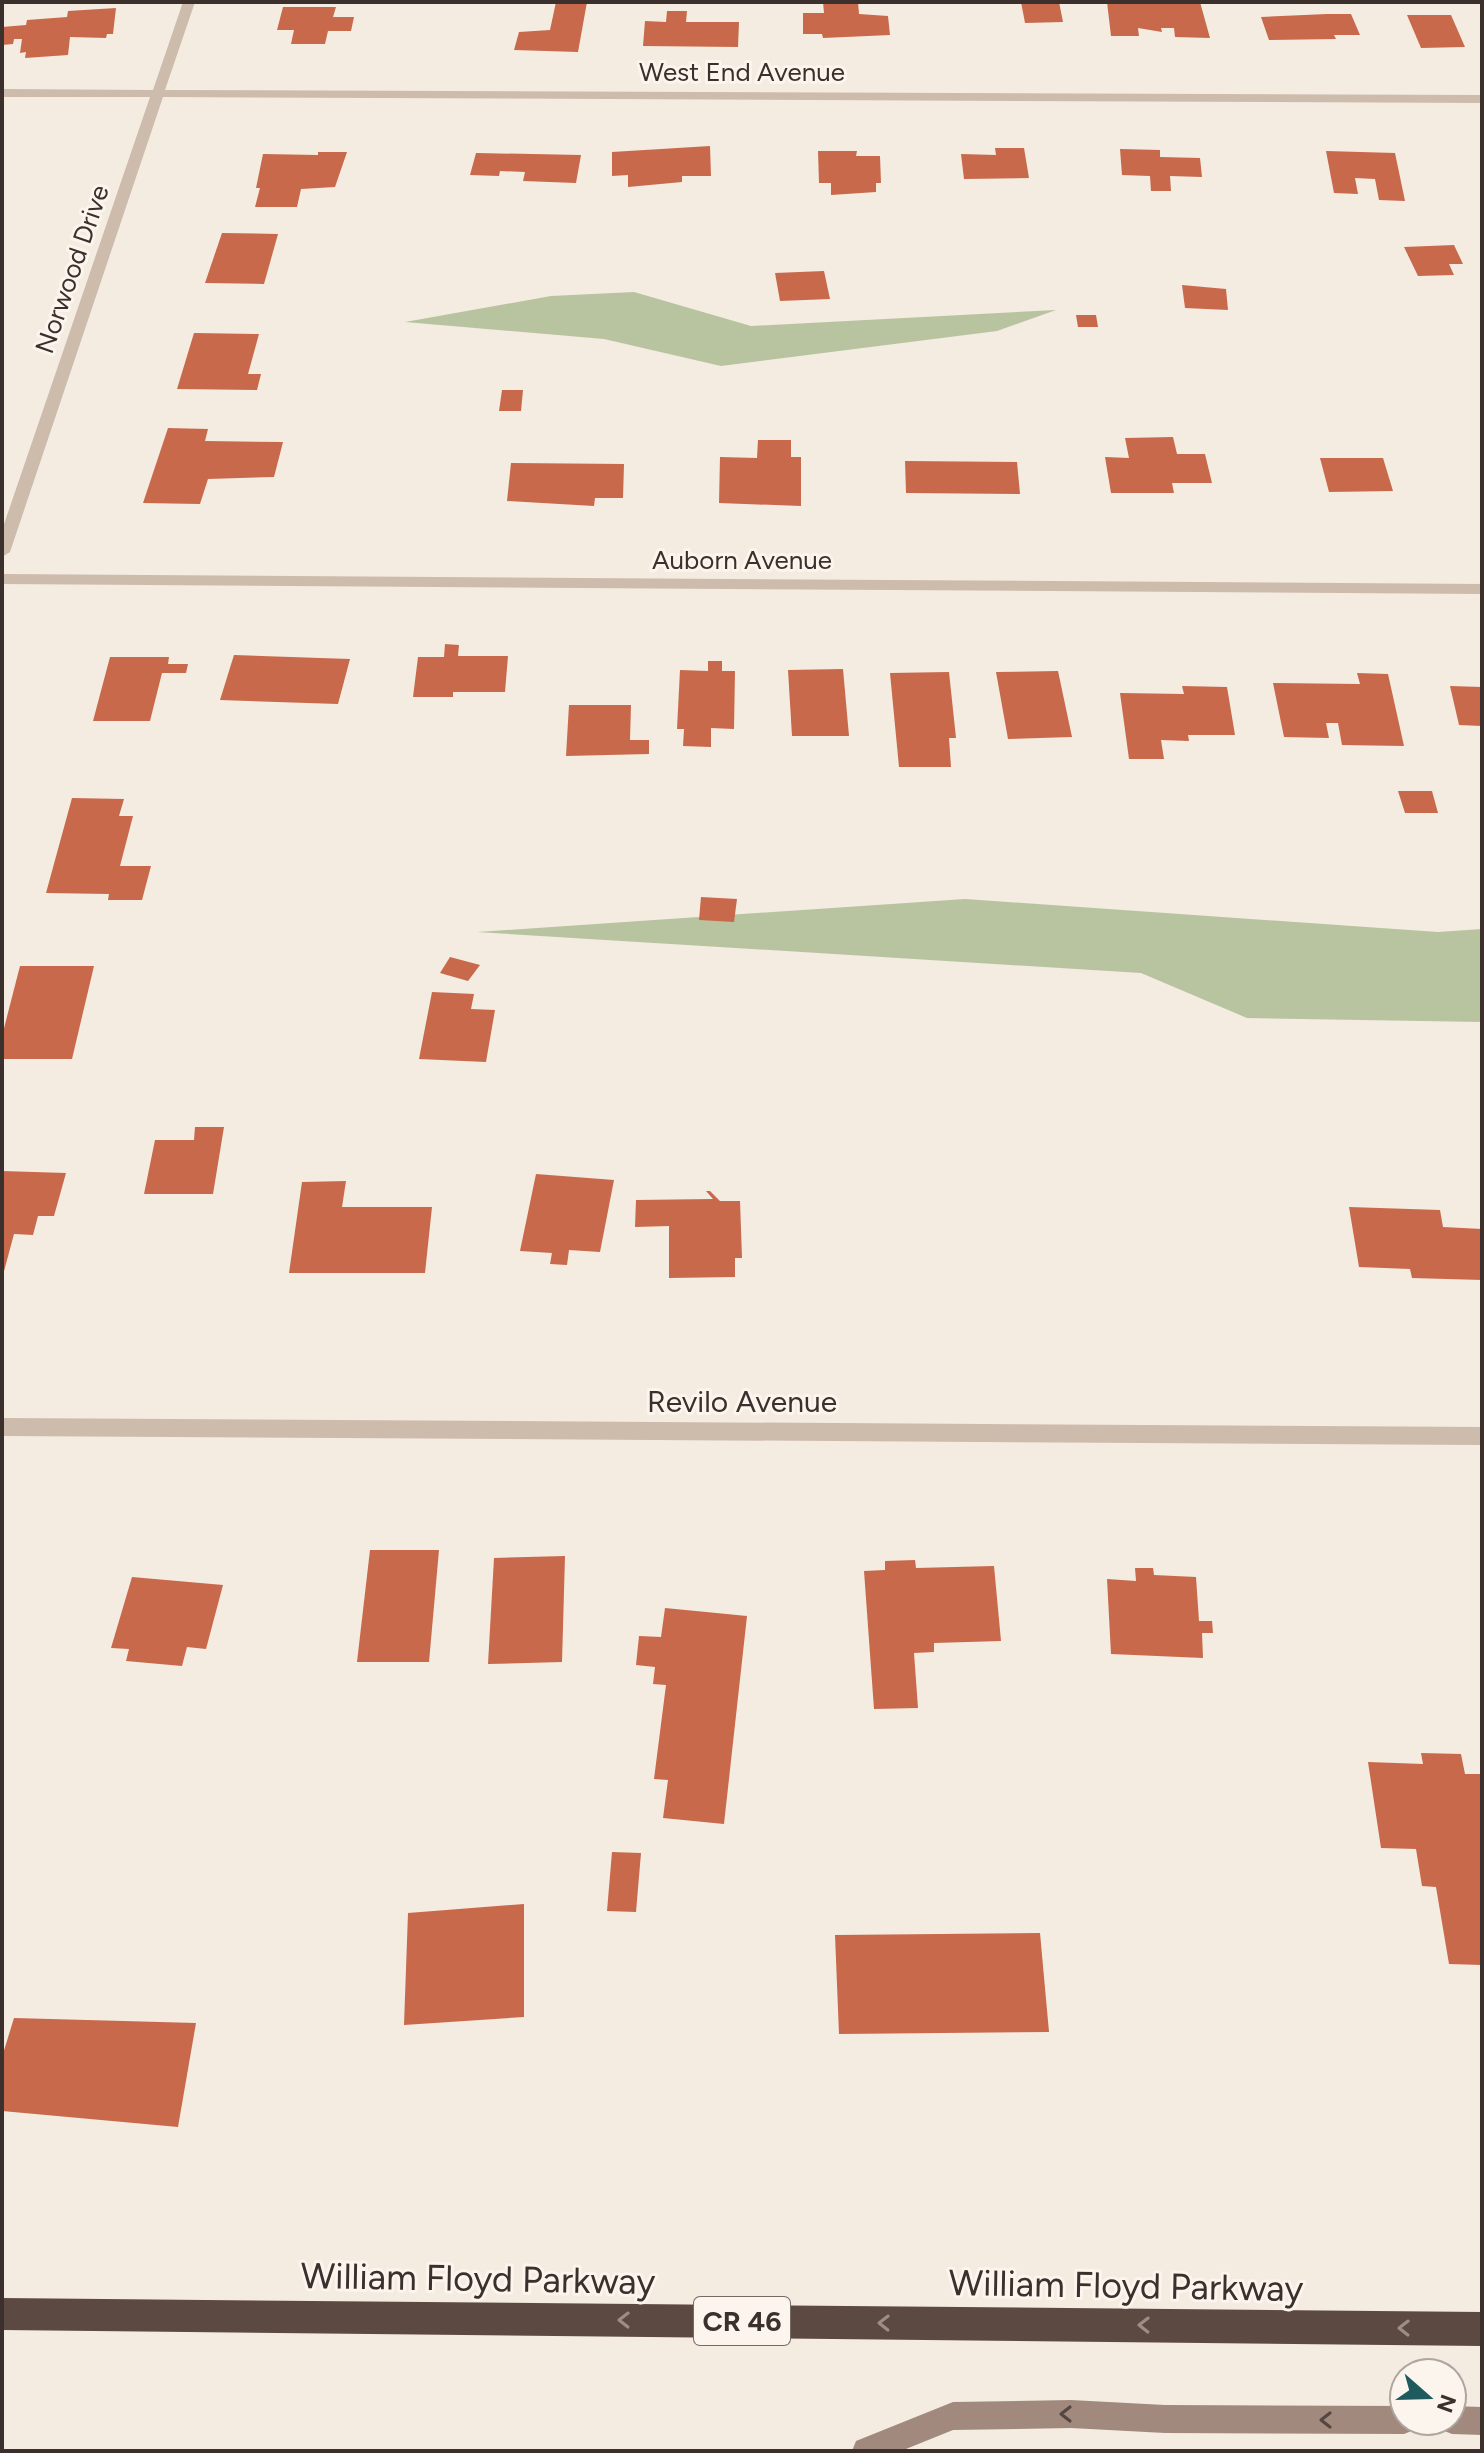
<svg xmlns="http://www.w3.org/2000/svg" width="1484" height="2453" font-family="Figtree,sans-serif">
  <style>
    .green { fill: #b8c4a0 }
    .building { fill: #c8694b }
    .lines { fill: none; stroke-linecap: round; stroke-linejoin: round }
    .street { fill: #cdbbac; fill-rule: evenodd }
    .secondary { fill: #a18a7d; fill-rule: evenodd }
    .highway { fill: #5c4a42; fill-rule: evenodd }
    .oneway { stroke: #9c8e87 }
    .oneway2 { stroke: #544640 }
    .labels { text-anchor: middle; stroke-width: 6; stroke-linejoin: round; paint-order: stroke }
    .far-street-label { font-size: 26px; fill: #3b302b; stroke: #fbf5ee }
    .shield { fill: #fbf5ee; stroke: #756b66; stroke-width: 2 }
    .shield-label { font-size: 28px; font-weight: bold; fill: #3b302b }
    .street-label { font-size: 30px; fill: #3b302b; stroke: #fbf5ee }
    .near-street-label { font-size: 36px; fill: #3b302b; stroke: #fbf5ee }
  </style>
  <rect width="100%" height="100%" fill="#f4ebe1"/>
  <g class="green">
    <polygon points="634,292 751,326 1056,310 997,331 721,366 604,339 405,322 551,296"/>
    <polygon points="965,899 1438,932 1482,929 1482,1022 1247,1018 1141,973 477,932"/>
  </g>
  <g class="building">
    <polygon points="556,2 587,2 578,52 514,50 519,32 550,30"/>
    <polygon points="823,2 858,2 859,14 888,16 890,35 823,38 822,34 803,34 803,13 824,13"/>
    <polygon points="1021,2 1059,2 1063,22 1025,23"/>
    <polygon points="1107,2 1200,2 1210,38 1175,37 1174,28 1161,28 1162,32 1138,28 1139,36 1111,36"/>
    <polygon points="283,7 336,7 333,17 354,17 351,31 328,31 325,44 291,44 294,30 277,30"/>
    <polygon points="116,8 113,34 107,34 106,38 70,37 68,55 25,58 26,52 20,53 22,39 14,39 13,44 2,45 2,27 26,25 27,20 67,17 68,11"/>
    <polygon points="667,11 687,11 686,22 739,22 738,47 643,46 645,21 666,22"/>
    <polygon points="1327,14 1351,14 1360,35 1334,35 1336,39 1269,40 1261,17"/>
    <polygon points="1407,15 1451,15 1465,47 1421,48"/>
    <polygon points="710,146 711,176 682,176 682,182 628,187 628,175 612,176 612,152"/>
    <polygon points="995,148 1024,148 1029,178 964,179 961,154 996,155"/>
    <polygon points="1120,149 1160,150 1160,157 1200,158 1202,177 1170,176 1171,191 1151,191 1150,176 1122,175"/>
    <polygon points="818,151 857,151 856,156 880,156 881,183 876,183 876,192 831,195 831,183 819,183"/>
    <polygon points="1326,151 1395,153 1405,201 1379,200 1375,179 1355,178 1358,194 1334,193"/>
    <polygon points="318,152 347,152 335,187 301,189 297,207 255,207 260,188 256,188 263,154 318,155"/>
    <polygon points="476,153 581,155 576,183 523,181 525,172 500,171 499,176 470,175"/>
    <polygon points="222,233 278,234 264,284 205,283"/>
    <polygon points="1454,245 1463,264 1449,264 1454,275 1418,276 1404,247"/>
    <polygon points="824,271 830,299 780,301 775,273"/>
    <polygon points="1182,285 1226,289 1228,310 1185,308"/>
    <polygon points="1076,315 1096,315 1098,327 1078,327"/>
    <polygon points="194,333 259,334 248,374 261,374 257,390 177,389"/>
    <polygon points="502,390 523,390 521,411 499,411"/>
    <polygon points="168,428 208,429 205,441 283,442 274,477 208,479 200,504 143,503"/>
    <polygon points="1173,437 1177,454 1205,454 1212,483 1172,483 1174,493 1111,493 1105,457 1129,458 1125,438"/>
    <polygon points="758,440 791,440 791,457 801,457 801,506 719,503 720,457 757,458"/>
    <polygon points="1320,458 1383,458 1393,491 1329,492"/>
    <polygon points="905,461 1017,462 1020,494 906,493"/>
    <polygon points="511,463 624,464 623,498 595,498 594,506 507,501"/>
    <polygon points="445,644 459,645 458,656 508,656 505,692 453,692 453,697 413,697 418,657 444,657"/>
    <polygon points="234,655 350,659 338,704 220,700"/>
    <polygon points="110,657 169,657 168,664 188,664 186,673 162,673 150,721 93,721"/>
    <polygon points="708,661 722,661 722,671 735,671 734,729 711,728 711,747 683,746 684,729 677,729 680,670 708,671"/>
    <polygon points="843,669 849,736 792,736 788,670"/>
    <polygon points="1058,671 1072,737 1008,739 996,672"/>
    <polygon points="949,672 956,738 949,738 951,767 899,767 890,673"/>
    <polygon points="1357,673 1388,674 1404,746 1342,745 1338,723 1326,723 1329,738 1284,737 1273,683 1360,684"/>
    <polygon points="1182,686 1227,687 1235,735 1188,735 1189,741 1161,740 1164,759 1129,759 1120,693 1184,694"/>
    <polygon points="1450,686 1482,687 1482,726 1459,725"/>
    <polygon points="569,705 631,705 630,740 649,740 649,754 566,756"/>
    <polygon points="1398,791 1432,791 1438,813 1405,813"/>
    <polygon points="72,798 124,799 119,816 133,816 120,866 151,866 142,900 108,900 109,894 46,893"/>
    <polygon points="701,897 737,899 734,922 699,920"/>
    <polygon points="450,957 480,965 468,981 440,973"/>
    <polygon points="20,966 94,966 72,1059 2,1059 2,1036"/>
    <polygon points="432,992 474,994 471,1009 495,1010 486,1062 419,1059"/>
    <polygon points="195,1127 224,1127 213,1194 144,1194 155,1140 194,1140"/>
    <polygon points="2,1171 66,1173 54,1216 38,1216 33,1235 14,1234 3,1275"/>
    <polygon points="536,1174 614,1180 600,1252 569,1250 567,1265 550,1264 552,1253 520,1251"/>
    <polygon points="346,1181 342,1207 432,1207 425,1273 289,1273 302,1182"/>
    <polygon points="706,1191 710,1191 720,1201 740,1201 742,1258 735,1258 735,1277 669,1278 669,1226 635,1227 636,1200 713,1199"/>
    <polygon points="1349,1207 1440,1210 1443,1227 1482,1229 1482,1280 1412,1278 1410,1269 1359,1267"/>
    <polygon points="370,1550 439,1550 429,1662 357,1662"/>
    <polygon points="565,1556 562,1662 488,1664 494,1558"/>
    <polygon points="915,1560 916,1568 994,1566 1001,1641 934,1643 934,1652 914,1653 918,1708 874,1709 864,1571 885,1570 885,1561"/>
    <polygon points="1135,1568 1153,1568 1154,1575 1196,1577 1199,1621 1212,1621 1213,1633 1202,1633 1203,1658 1111,1654 1107,1579 1136,1581"/>
    <polygon points="132,1577 223,1585 206,1649 187,1647 182,1666 126,1661 129,1649 111,1648"/>
    <polygon points="665,1608 747,1616 724,1824 663,1818 668,1780 654,1779 666,1685 653,1684 655,1667 636,1665 639,1636 661,1637"/>
    <polygon points="1421,1753 1461,1754 1465,1774 1482,1774 1482,1965 1449,1964 1436,1887 1422,1886 1416,1849 1381,1848 1368,1762 1423,1764"/>
    <polygon points="612,1852 641,1853 636,1912 607,1911"/>
    <polygon points="524,1904 524,2017 404,2025 408,1913"/>
    <polygon points="1040,1933 1049,2032 839,2034 835,1935"/>
    <polygon points="14,2018 196,2023 178,2127 2,2111 2,2057"/>
  </g>
  <g class="lines">
    <g class="street">
      <polygon points="183,2 195,2 165,90 1482,95 1482,103 163,97 10,552 2,557 2,530 150,97 2,97 2,89 153,90"/>
      <polygon points="2,574 1482,584 1482,594 2,584"/>
      <polygon points="2,1418 1482,1427 1482,1445 2,1436"/>
    </g>
    <g class="secondary">
      <polygon points="1071,2400 1165,2405 1404,2406 1404,2421 1418,2421 1414,2430 1404,2434 1165,2433 1071,2428 953,2430 901,2451 852,2451 856,2441 953,2402"/>
      <polygon points="1452,2406 1482,2407 1482,2435 1452,2434 1442,2430 1438,2421 1452,2421"/>
    </g>
    <polygon class="highway" points="2,2298 1482,2312 1482,2346 2,2330"/>
  </g>
  <defs><path id="oneway-chevron" d="M-2-3.5L2.5 0L-2 3.5" fill="none" stroke-width="1.6" stroke-linecap="round" stroke-linejoin="round" transform="scale(2)"/></defs>
  <g class="oneway">
    <use href="#oneway-chevron" transform="translate(624 2320) rotate(-179)"/>
    <use href="#oneway-chevron" transform="translate(884 2323) rotate(-179)"/>
    <use href="#oneway-chevron" transform="translate(1144 2325) rotate(-179)"/>
    <use href="#oneway-chevron" transform="translate(1404 2328) rotate(-179)"/>
  </g>
  <g class="oneway2">
    <use href="#oneway-chevron" transform="translate(1066 2414) rotate(-180)"/>
    <use href="#oneway-chevron" transform="translate(1326 2420) rotate(-180)"/>
  </g>
  <g class="labels">
    <g class="far-street-label">
      <text x="742" y="81">West End Avenue</text>
      <text transform="translate(72 269) rotate(-71)" y="9">Norwood Drive</text>
      <text x="742" y="569">Auborn Avenue</text>
    </g>
    <rect class="shield" x="694" y="2297" width="96" height="48" rx="6"/>
    <g class="shield-label">
      <text x="742" y="2331">CR 46</text>
    </g>
    <g class="street-label">
      <text x="742" y="1412">Revilo Avenue</text>
    </g>
    <g class="near-street-label">
      <text transform="translate(478 2278) rotate(1)" y="13">William Floyd Parkway</text>
      <text transform="translate(1126 2285) rotate(1)" y="13">William Floyd Parkway</text>
    </g>
  </g>
  <rect width="1484" height="2453" fill="none" stroke="#3b302b" stroke-width="8"/>
  <g transform="translate(1428 2397) rotate(110)"><circle r="38" fill="#fbf5ee" stroke="#aea6a0" stroke-width="2"/>
  <path d="M0-6L14 30L0 20L-14 30Z" fill="#1f5a5e"/>
  <text y="-12" font-size="22" font-weight="bold" text-anchor="middle" fill="#3b302b">N</text>
  </g>
</svg>
